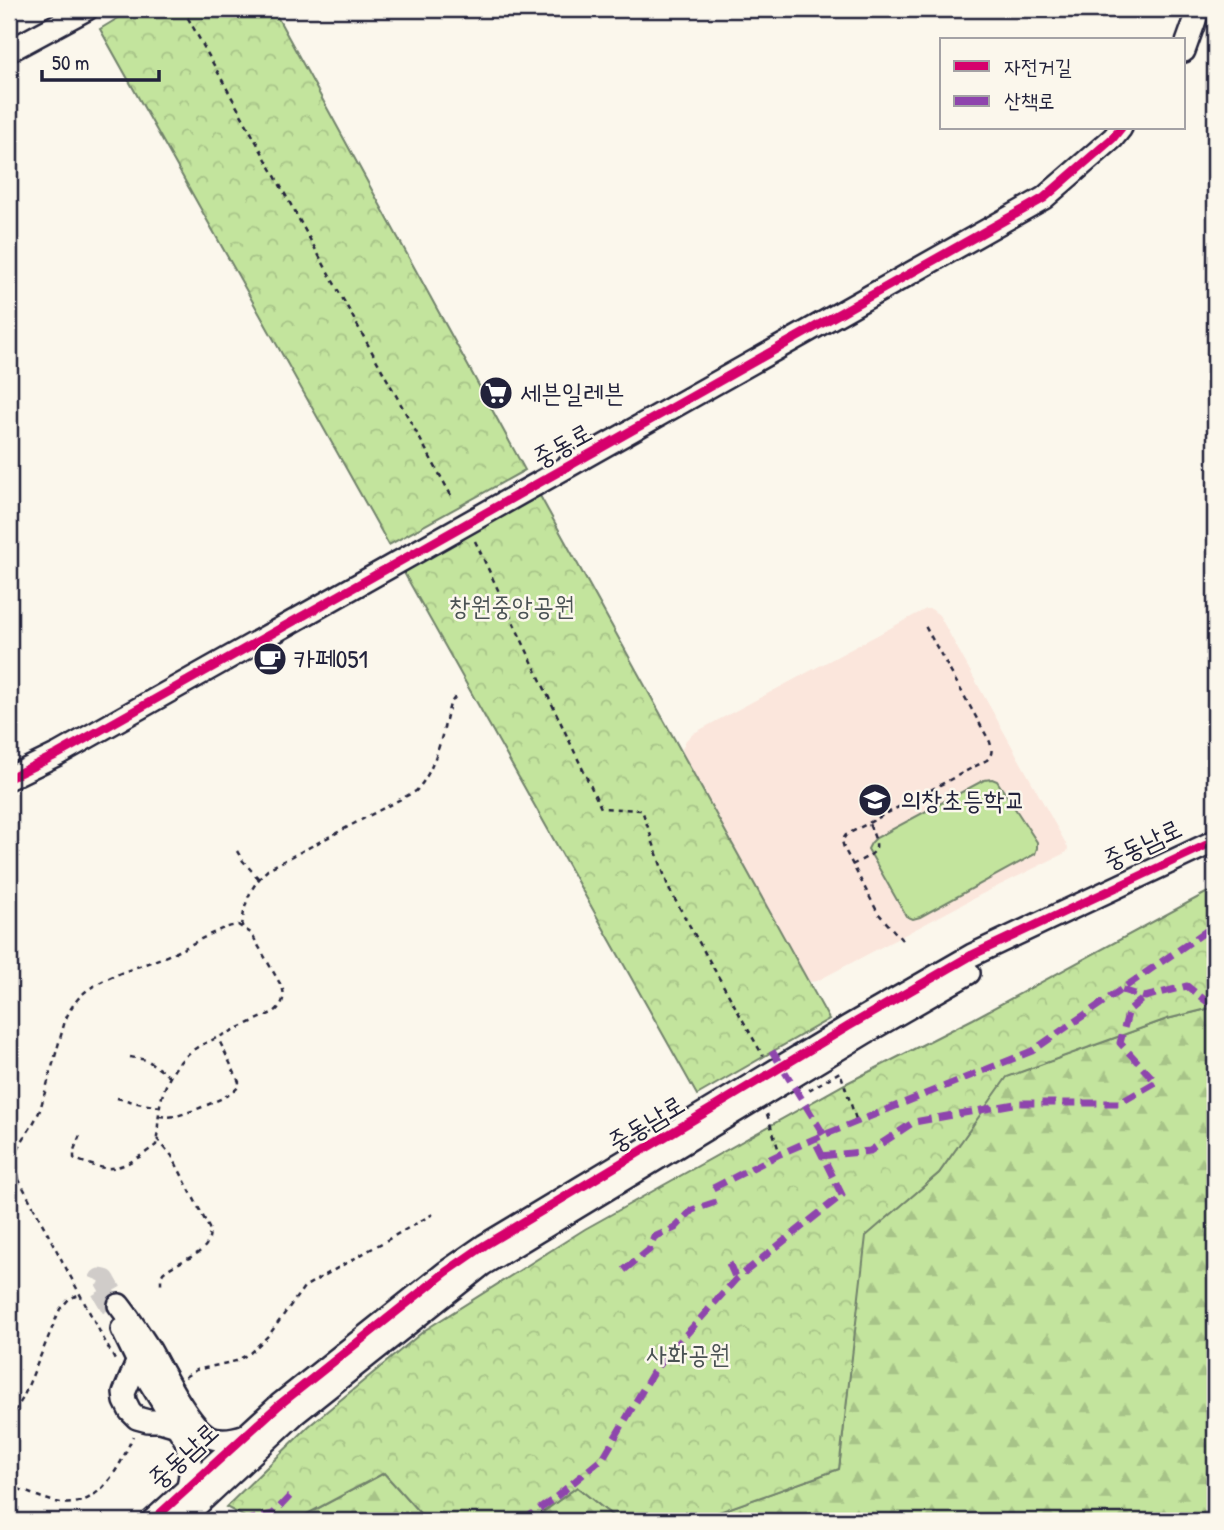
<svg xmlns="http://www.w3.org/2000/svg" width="1224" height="1530" font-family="'Patrick Hand','Poor Story',sans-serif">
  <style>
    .built { fill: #fbe6dc }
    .forest { fill: url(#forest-firs); stroke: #72836c; stroke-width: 2 }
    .park { fill: url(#park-crowns); stroke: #72836c; stroke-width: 2 }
    .garden { fill: #c3e49d; stroke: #72836c; stroke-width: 2 }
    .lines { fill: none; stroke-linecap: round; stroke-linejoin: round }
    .minor-tunnel { stroke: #d0ccc9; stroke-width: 21; stroke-dasharray: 21 10; stroke-linecap: butt }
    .minor-casing { stroke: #22223b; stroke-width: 26 }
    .path { stroke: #22223b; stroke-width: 2.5; stroke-dasharray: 5 5; stroke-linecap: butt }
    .minor { stroke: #fbf7ec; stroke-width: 21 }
    .quiet { stroke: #8e44ad; stroke-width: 7; stroke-dasharray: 14 7; stroke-linecap: butt }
    .cycleway-casing { stroke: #fbf7ec; stroke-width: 13 }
    .cycleway { stroke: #d6006c; stroke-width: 9 }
    .labels { text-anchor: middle; stroke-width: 5; stroke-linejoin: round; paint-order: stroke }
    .poi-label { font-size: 26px; fill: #22223b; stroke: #fbf7ec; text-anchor: start }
    .street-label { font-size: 26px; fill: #22223b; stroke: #fbf7ec }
    .park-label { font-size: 26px; fill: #4a5254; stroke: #fbf7ec }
  </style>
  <defs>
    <pattern id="forest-firs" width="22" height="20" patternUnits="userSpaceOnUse" patternTransform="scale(1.75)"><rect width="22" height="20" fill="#c3e49d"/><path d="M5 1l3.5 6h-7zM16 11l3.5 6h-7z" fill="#a7c388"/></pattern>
    <pattern id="park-crowns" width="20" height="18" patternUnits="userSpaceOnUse" patternTransform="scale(1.75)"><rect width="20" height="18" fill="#c3e49d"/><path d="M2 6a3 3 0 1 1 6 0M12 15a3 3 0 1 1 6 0" fill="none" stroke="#a7c388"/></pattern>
  </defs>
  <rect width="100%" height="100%" fill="#fbf7ec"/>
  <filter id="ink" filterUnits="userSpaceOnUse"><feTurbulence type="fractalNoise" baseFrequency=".0143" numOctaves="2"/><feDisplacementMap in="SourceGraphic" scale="14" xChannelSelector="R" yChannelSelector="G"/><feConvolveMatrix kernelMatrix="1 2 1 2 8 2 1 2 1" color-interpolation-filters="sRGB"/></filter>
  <g filter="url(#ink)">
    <polygon class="built" points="926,609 931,609 939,615 1065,842 1068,848 1067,852 980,895 817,981 810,982 805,977 685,758 682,749 686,740 694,733"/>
    <g class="forest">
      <polygon points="1215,1007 1215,1521 694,1521 839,1469 865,1236 939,1173 1006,1077 1167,1019"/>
      <polygon points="384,1473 427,1521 294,1521"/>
      <polygon points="577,1487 619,1521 531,1521"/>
    </g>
    <g class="park">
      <polygon points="133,9 273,9 525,470 389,545 100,29"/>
      <polygon points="539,494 829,1019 697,1095 403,571"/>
      <polygon points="1215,890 1215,1007 1167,1019 1007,1077 939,1173 866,1236 839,1469 694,1521 619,1521 577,1487 531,1521 427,1521 384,1473 294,1521 252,1521 226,1507 309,1426 425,1330 585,1229 843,1085 973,1019 1206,893"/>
    </g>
    <polygon class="garden" points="992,779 997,781 1037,842 1037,848 1035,854 920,917 913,919 906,916 868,849 871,843 876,838 984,780"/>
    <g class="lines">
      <polyline class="minor-tunnel" points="112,1308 98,1284 100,1279 105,1280 119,1305"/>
      <defs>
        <g id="minor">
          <polyline points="9,51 87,9"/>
          <polyline points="1184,51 1199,9"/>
          <polyline points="9,778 58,754 1044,198 1113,138 1121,128"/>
          <path d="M119 1305C130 1319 140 1335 150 1350 162 1371 188 1425 208 1436 220 1442 234 1439 246 1435"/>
          <polyline points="122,1329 141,1368 186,1441 191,1467 188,1488"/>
          <polyline points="138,1360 124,1393 125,1401 130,1411 137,1418 148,1421 160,1421 177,1426"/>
          <polyline points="152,1521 279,1405 446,1272 485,1245 849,1026 972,955 1215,841"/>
          <polyline points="180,1521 296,1413 482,1265 865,1033 969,973"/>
        </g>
      </defs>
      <use href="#minor" class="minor-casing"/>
      <g class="path">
        <polyline points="183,9 452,497"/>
        <polyline points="475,541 601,808 642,810 669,889 763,1056"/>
        <polyline points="237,851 243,861 259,879"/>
        <path d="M852 865C878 851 882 853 869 824"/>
        <path d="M242 927C244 902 251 884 270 868L416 791C437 768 442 733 450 704L456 696"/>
        <path d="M902 940 878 913 844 848 842 841 846 835 987 760C993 754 992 749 990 742L925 626"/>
        <polyline points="130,1057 147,1060 170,1077"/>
        <polyline points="809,1090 840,1072 857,1122"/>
        <polyline points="117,1098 142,1104 160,1107"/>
        <polyline points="767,1114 780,1154"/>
        <path d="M159 1116C165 1117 171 1117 176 1116 189 1113 224 1099 234 1091 239 1087 238 1087 239 1082L218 1038"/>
        <path d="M157 1139 172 1156 209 1228C215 1255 178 1259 163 1273L161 1277V1287"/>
        <polyline points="9,1161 116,1362"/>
        <path d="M19 1179C11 1143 27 1140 40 1110L65 1021C71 1006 78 996 92 987 118 971 150 964 178 951 196 943 218 927 238 925L251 933 282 987C286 997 282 1006 274 1012L201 1045C178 1058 165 1080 160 1105 158 1118 158 1132 156 1145 143 1155 122 1170 105 1168 96 1167 86 1163 77 1160L74 1158V1150L80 1135"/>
        <polyline points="185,1377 196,1370 236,1361 250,1353 269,1335 304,1287 433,1214"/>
        <polyline points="9,1420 23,1398 60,1309 69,1299 80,1294"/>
        <path d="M9 1485C24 1491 40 1498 56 1502 98 1512 120 1467 133 1436"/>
      </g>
      <use href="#minor" class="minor"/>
      <g class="quiet">
        <polyline points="1122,990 1145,997 1187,986 1215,1008"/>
        <polyline points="772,1051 824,1135"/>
        <polyline points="821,1156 870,1151 914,1122 1020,1103 1120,1103 1156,1082 1120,1043 1129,1010 1145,997"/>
        <polyline points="713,1188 780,1154 814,1139 1032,1051 1215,925"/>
        <polyline points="729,1263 736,1279"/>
        <polyline points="624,1270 649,1250 654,1237 675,1228 692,1210 716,1202"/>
        <polyline points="242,1521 273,1514 291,1495"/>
        <polyline points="522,1521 551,1501 603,1458 655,1369 736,1279 842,1195 814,1139"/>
      </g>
      <defs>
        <g id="cycleway">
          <polyline points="9,778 58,754 1044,198 1113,138 1121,128"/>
          <polyline points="152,1521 279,1405 446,1272 485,1245 849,1026 972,955 1215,841"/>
        </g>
      </defs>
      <use href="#cycleway" class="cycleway-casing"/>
      <use href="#cycleway" class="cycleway"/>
    </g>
  </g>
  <defs>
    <symbol id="supermarket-disc" viewBox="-11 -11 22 22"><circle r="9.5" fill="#22223b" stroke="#fbf7ec"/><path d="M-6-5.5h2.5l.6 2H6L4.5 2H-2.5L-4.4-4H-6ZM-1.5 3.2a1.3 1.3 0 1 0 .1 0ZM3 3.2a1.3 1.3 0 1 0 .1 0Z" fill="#fff"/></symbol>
    <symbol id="cafe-disc" viewBox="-11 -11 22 22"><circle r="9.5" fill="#22223b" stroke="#fbf7ec"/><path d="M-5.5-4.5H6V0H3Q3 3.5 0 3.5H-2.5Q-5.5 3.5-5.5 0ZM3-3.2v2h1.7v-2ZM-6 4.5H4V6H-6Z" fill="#fff"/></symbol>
    <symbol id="school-disc" viewBox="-11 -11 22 22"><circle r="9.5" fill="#22223b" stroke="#fbf7ec"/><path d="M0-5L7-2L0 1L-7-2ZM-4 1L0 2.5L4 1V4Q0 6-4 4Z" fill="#fff"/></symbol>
  </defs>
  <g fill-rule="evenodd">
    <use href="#supermarket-disc" x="477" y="374" width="38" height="38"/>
    <use href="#cafe-disc" x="251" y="640" width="38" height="38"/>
    <use href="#school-disc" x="856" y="781" width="38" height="38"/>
  </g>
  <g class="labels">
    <g class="poi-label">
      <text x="520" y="402">세븐일레븐</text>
      <text x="294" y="668">카페051</text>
      <text x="900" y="809">의창초등학교</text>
    </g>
    <g class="street-label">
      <text transform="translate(562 445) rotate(-29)" y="9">중동로</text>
      <text transform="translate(1142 844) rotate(-25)" y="9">중동남로</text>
      <text transform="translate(646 1123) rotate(-31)" y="9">중동남로</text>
      <text transform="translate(183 1455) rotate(-42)" y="9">중동남로</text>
    </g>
    <g class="park-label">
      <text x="512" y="615">창원중앙공원</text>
      <text x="688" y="1363">사화공원</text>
    </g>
  </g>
  <rect width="1224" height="1530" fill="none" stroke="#fbf7ec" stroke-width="35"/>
  <rect x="18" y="18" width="1189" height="1495" fill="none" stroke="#22223b" stroke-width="2.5" filter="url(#ink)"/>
  <rect x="940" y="38" width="245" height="91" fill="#fbf7ec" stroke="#a4a2a5" stroke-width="2"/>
  <rect x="954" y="61" width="35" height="10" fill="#d6006c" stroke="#a4a2a5" stroke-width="2"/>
  <text x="1004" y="74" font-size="21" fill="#22223b">자전거길</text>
  <rect x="954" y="96" width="35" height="10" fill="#8e44ad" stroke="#a4a2a5" stroke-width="2"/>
  <text x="1004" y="108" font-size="21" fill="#22223b">산책로</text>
  <path d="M42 70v10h117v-10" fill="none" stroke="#22223b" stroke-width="3.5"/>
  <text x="52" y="70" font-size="21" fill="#22223b" stroke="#fbf7ec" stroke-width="5" paint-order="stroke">50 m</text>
</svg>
